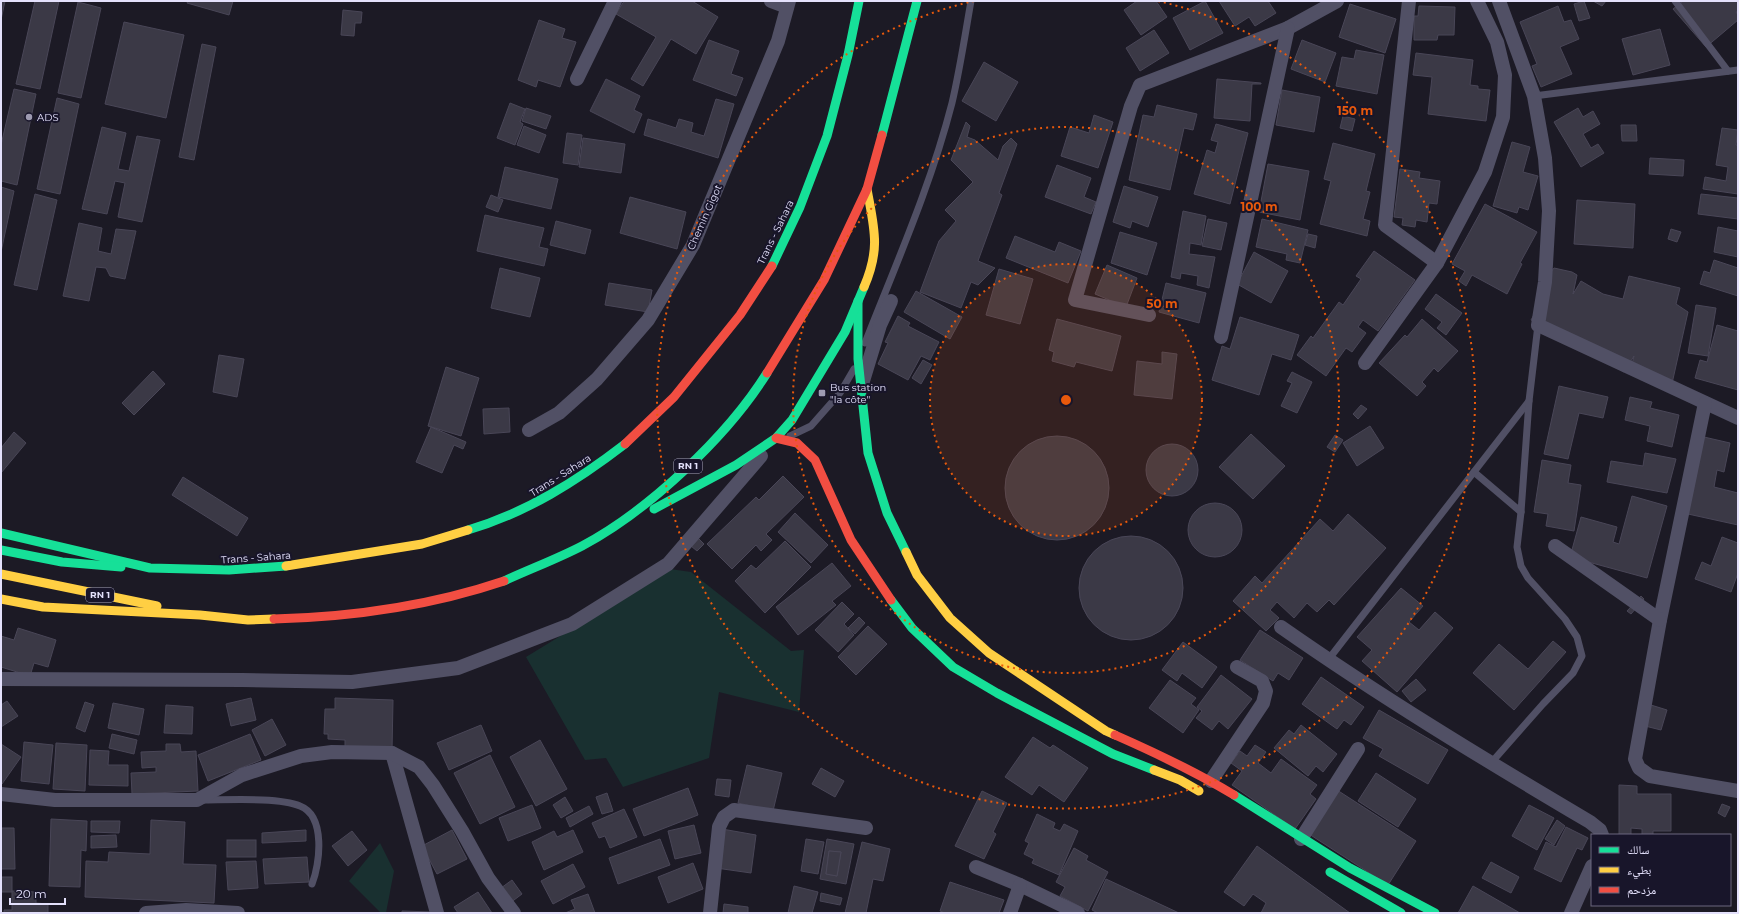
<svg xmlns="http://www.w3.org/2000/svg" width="1739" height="914" font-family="Montserrat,'Noto Naskh Arabic',sans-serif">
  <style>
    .green { fill: #193030 }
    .building { fill: #3b3946; stroke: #494657; fill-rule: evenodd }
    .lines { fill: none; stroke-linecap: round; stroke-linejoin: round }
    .lane { stroke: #515065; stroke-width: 7 }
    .street { stroke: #515065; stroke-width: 14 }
    .fast { stroke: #16e098; stroke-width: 9 }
    .slow { stroke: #ffcf43; stroke-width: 9 }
    .jam { stroke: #f24e42; stroke-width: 9 }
    .ring { fill: none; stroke: #e8590c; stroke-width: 2; stroke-dasharray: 2 4 }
    .poi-dot { fill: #9e9bb1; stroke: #18152a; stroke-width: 1.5 }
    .labels { text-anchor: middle; stroke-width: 4; stroke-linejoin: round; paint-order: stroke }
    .shield { fill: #18152a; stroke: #a7a4bd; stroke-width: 1 }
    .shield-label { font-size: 9px; font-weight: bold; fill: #e4e1fc }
    .poi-label { font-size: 10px; fill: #e4e1fc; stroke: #18152a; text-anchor: start }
    .street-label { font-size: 10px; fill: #e4e1fc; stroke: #18152a }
    .centre { fill: #e8590c; stroke: #18152a; stroke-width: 2 }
    .ring-label { font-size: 12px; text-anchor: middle; font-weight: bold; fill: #e8590c; stroke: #18152a; stroke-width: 4; stroke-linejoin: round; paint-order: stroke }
  </style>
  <rect width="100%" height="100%" fill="#1c1a25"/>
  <g class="green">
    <polygon points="670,569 691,572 791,651 804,650 799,712 719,692 709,758 623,787 606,758 585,760 526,657"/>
    <polygon points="380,843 394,871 386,913 381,913 349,881"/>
  </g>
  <g class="building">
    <polygon points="1,1 5,1 1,20"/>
    <polygon points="35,1 59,1 40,89 16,84"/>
    <polygon points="188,1 233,1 229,15 187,3"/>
    <polygon points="624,1 692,1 718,17 696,54 671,39 643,86 631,79 656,37 616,14"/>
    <polygon points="1137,1 1156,1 1167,17 1141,35 1124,10"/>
    <polygon points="1205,1 1223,33 1190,50 1173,18"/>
    <polygon points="1219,1 1268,1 1276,13 1255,26 1249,17 1235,26"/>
    <polygon points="1584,1 1590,18 1579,21 1574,4"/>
    <polygon points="1593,1 1606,1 1602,6"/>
    <polygon points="1683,1 1738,1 1738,11 1736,12 1738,15 1738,20 1706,47 1673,9"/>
    <polygon points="78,2 101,8 81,98 58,93"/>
    <polygon points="1350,4 1396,19 1385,53 1339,37"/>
    <polygon points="1419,6 1455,7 1454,35 1438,35 1437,40 1414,40 1414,16 1418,16"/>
    <polygon points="1558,6 1564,22 1571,20 1579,39 1560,47 1572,74 1541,87 1532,66 1537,64 1520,22"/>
    <polygon points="343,10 362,12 361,23 355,23 354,36 341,35"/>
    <polygon points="539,20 565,29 562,38 576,42 560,87 538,80 536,87 518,80"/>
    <polygon points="124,22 184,35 166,118 105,104"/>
    <polygon points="1660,29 1670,65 1633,75 1622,39"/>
    <polygon points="1154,30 1169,53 1140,71 1126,48"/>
    <polygon points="709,40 739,51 731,74 743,78 736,96 693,80"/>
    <polygon points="1302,40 1336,53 1325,82 1291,69"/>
    <polygon points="202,44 216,47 194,160 179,157"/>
    <polygon points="1356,50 1384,55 1377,94 1336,86 1342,57 1354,59"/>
    <polygon points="1416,53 1473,60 1470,85 1478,86 1478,89 1490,90 1486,121 1428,114 1432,77 1413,75"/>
    <polygon points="984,62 1018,82 996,121 962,101"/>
    <polygon points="606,79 640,96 634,110 642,114 634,133 590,111"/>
    <polygon points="1217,79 1261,83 1261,84 1252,84 1250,121 1214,118"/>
    <polygon points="14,89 36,94 17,185 1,181 1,145"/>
    <polygon points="1282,90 1320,97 1314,132 1276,125"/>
    <polygon points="57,98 79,104 60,194 37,189"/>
    <polygon points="716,99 734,104 718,158 644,135 648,119 676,128 679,119 693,123 691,132 704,136"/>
    <polygon points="510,103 525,109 520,122 523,124 515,145 497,138"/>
    <polygon points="1157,105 1197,114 1193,130 1184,128 1170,190 1129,180 1143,115 1154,117"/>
    <polygon points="526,108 551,116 546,129 522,121"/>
    <polygon points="1578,108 1583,117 1593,111 1600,124 1583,134 1591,148 1598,144 1604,153 1581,167 1554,122"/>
    <polygon points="1094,115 1113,122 1098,168 1061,156 1070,127 1089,133"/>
    <polygon points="1343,116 1355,119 1352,131 1340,128"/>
    <polygon points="966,122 970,126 967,137 975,140 998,160 1003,146 1011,138 1017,144 999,193 1002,195 978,261 995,268 978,285 971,282 961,308 920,292 939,241 956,221 945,210 973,182 951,160"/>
    <polygon points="1216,124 1248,133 1230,204 1194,194 1207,150 1215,153 1218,142 1211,140"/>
    <polygon points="1621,125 1636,125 1637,141 1622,141"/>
    <polygon points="524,126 546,135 539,153 517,145"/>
    <polygon points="102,127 126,133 118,169 129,171 137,136 160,140 142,222 118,217 125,183 115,181 107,214 82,209"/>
    <polygon points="1722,128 1738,130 1736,145 1738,145 1738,194 1703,189 1705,177 1726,181 1728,167 1716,165"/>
    <polygon points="567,133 582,135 578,165 563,163"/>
    <polygon points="583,138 625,144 621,173 579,167"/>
    <polygon points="1512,142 1530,147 1523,172 1538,176 1528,210 1519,207 1517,213 1493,206"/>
    <polygon points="1333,143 1375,154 1366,191 1370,192 1363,219 1370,221 1367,236 1320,224 1331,181 1324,179"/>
    <polygon points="1650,158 1684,160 1683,176 1649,174"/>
    <polygon points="1268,164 1309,171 1300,220 1259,212"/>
    <polygon points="1057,165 1091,178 1084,197 1096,202 1091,214 1045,197"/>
    <polygon points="505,167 558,179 551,209 498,197"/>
    <polygon points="1400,169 1420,172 1419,178 1440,181 1437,204 1429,203 1427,222 1416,220 1415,227 1402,225 1403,218 1394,217"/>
    <polygon points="1124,186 1158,197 1148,227 1132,221 1130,228 1113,222"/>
    <polygon points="1,187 14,191 1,252"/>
    <polygon points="35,194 57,200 37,290 14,285"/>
    <polygon points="1701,194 1738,198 1738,219 1698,214"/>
    <polygon points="491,195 503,200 498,212 486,207"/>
    <polygon points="630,197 686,212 677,249 620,233"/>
    <polygon points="1577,200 1635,204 1633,248 1574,244"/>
    <polygon points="1485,204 1537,232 1520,263 1522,264 1507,294 1472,275 1466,286 1459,281 1465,271 1452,264"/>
    <polygon points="1183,211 1206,216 1201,245 1190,243 1189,254 1215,257 1209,288 1197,285 1198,276 1181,273 1180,279 1171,277"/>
    <polygon points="485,215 544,228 539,247 548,249 544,266 477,251"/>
    <polygon points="1208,219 1227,223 1221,250 1202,246"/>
    <polygon points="1262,219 1308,230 1300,263 1286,260 1287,254 1256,247"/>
    <polygon points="556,221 591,230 585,254 550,245"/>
    <polygon points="79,223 102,228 98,251 111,254 116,229 136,231 125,279 110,276 106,268 96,267 89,301 63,296"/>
    <polygon points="1718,227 1738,231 1738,257 1714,252"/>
    <polygon points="1671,229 1681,232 1677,242 1668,239"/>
    <polygon points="1120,232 1157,243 1147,275 1111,263"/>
    <polygon points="1308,234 1317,236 1315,248 1305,245"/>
    <polygon points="1015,236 1055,252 1059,242 1081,251 1068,283 1006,258"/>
    <polygon points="1374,251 1415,280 1378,331 1363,320 1358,327 1366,333 1352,352 1346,348 1326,376 1297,355 1311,336 1313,338 1339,302 1343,305 1361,279 1356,276"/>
    <polygon points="1254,252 1288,271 1271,303 1237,284"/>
    <polygon points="1714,260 1738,268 1738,296 1700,284 1704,271 1710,273"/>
    <polygon points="1107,265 1137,278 1126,307 1095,294"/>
    <polygon points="500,268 540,278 530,317 491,308"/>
    <polygon points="1554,268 1572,272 1577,275 1573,294 1581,281 1603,294 1623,299 1629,276 1680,288 1676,304 1688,312 1671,388 1631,368 1634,356 1624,372 1531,320 1545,295 1550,273"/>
    <polygon points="999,269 1033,279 1020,324 986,315"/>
    <polygon points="609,283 652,290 648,312 605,305"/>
    <polygon points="1166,283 1206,293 1199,323 1159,312"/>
    <polygon points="916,291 962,317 950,339 904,312"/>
    <polygon points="1436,294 1462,313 1446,335 1437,328 1442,322 1425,309"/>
    <polygon points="1696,305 1716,308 1708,356 1688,353"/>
    <polygon points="898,316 910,323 908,326 939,342 930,360 921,356 908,380 878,364 888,343 885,342"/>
    <polygon points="1240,317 1299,335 1291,360 1272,354 1259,395 1212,380 1222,346 1230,349"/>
    <polygon points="1057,319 1121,336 1112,371 1076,362 1074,367 1052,361 1054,352 1049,350"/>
    <polygon points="1422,319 1458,351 1438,372 1434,368 1422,382 1426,386 1417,396 1379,363 1405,335 1407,337"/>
    <polygon points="1717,325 1738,331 1738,390 1695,378 1700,360 1707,362"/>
    <polygon points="1162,352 1177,354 1172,399 1134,395 1137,361 1162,364"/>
    <polygon points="219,355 244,359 237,397 213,392"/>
    <polygon points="923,360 932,365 921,384 912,378"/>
    <polygon points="446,367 479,378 461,436 428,426"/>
    <polygon points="153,371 165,384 134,415 122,403"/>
    <polygon points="1292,372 1312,382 1297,413 1281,406 1292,383 1287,381"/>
    <polygon points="1559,386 1608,397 1603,418 1579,413 1568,459 1544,454"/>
    <polygon points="1630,397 1652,402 1650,408 1679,415 1672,447 1647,441 1650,426 1625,420"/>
    <polygon points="1361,405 1367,409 1358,419 1353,414"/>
    <polygon points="509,408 510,432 484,434 483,409"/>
    <polygon points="1370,426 1384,448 1357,466 1343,443"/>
    <polygon points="431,427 466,442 463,449 454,445 442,473 416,462"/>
    <polygon points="14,432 26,443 1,473 1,448"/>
    <polygon points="1251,434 1285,466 1253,499 1219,467"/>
    <polygon points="1335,435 1343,440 1335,452 1327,447"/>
    <circle cx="1057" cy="488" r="52"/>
    <polygon points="1704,437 1730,443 1724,472 1717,470 1714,487 1738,493 1738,525 1688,514"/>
    <circle cx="1172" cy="470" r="26"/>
    <polygon points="1645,453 1676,459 1667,493 1607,482 1611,461 1643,466"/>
    <polygon points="1542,460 1571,465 1568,483 1581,485 1574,531 1546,526 1548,514 1534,512"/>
    <polygon points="783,476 804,497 766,534 772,540 761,551 756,545 732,569 707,544 756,497 759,500"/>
    <polygon points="183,477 248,518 237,536 172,495"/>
    <polygon points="1632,496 1667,506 1647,578 1570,557 1581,517 1617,527 1613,542 1619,544"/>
    <circle cx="1215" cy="530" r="27"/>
    <polygon points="795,513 828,545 811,563 778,532"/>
    <polygon points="1348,514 1386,548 1334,605 1329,600 1317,612 1307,603 1294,618 1277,602 1270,610 1279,618 1266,631 1233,601 1255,576 1262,583 1320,519 1333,531"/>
    <circle cx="1131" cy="588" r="52"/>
    <polygon points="1722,537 1738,543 1738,573 1731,592 1695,579 1702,562 1711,566"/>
    <polygon points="698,538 704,544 697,551 691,546"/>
    <polygon points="785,541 811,567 765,613 735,581 751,565 756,569"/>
    <polygon points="832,563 851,586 832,601 836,605 798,635 776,607"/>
    <polygon points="1401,588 1423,606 1409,622 1419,630 1435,612 1453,628 1397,692 1362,661 1372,650 1357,637"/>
    <polygon points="1641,596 1644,599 1631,614 1627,611"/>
    <polygon points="842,602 854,614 844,624 854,635 838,652 815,630"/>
    <polygon points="859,617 865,623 855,634 848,628"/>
    <polygon points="868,626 887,644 856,675 838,657"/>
    <polygon points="18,628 56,640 48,667 34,663 30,676 1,667 1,636 14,640"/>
    <polygon points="1260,630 1303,658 1289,680 1278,673 1273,681 1240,660"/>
    <polygon points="1553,641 1566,652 1514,710 1473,673 1499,644 1528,669"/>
    <polygon points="1183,642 1217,667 1202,688 1182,673 1177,681 1162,670"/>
    <polygon points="1221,675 1252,699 1228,729 1219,721 1212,730 1196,718 1202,711 1197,707"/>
    <polygon points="1321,677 1364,707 1351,725 1344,720 1337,729 1302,704"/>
    <polygon points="1416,679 1426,690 1411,702 1402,691"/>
    <polygon points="1170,680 1196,698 1191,704 1199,710 1183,733 1149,708"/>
    <polygon points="251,698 256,720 231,726 226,704"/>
    <polygon points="335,698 393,700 392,751 345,750 345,740 328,739 328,734 324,734 325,709 335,709"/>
    <polygon points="7,701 18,716 1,727 1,705"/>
    <polygon points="85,702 94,705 85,732 76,728"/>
    <polygon points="113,703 144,709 139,735 108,728"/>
    <polygon points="166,705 193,707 192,734 164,733"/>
    <polygon points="1651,705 1667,710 1661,730 1645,726"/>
    <polygon points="1379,710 1448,750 1428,784 1379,756 1383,749 1363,738"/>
    <polygon points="272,719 286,745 265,756 252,730"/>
    <polygon points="481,725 492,751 449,770 437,743"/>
    <polygon points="1301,725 1337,754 1323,772 1316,766 1308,776 1274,748 1289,730 1294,734"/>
    <polygon points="112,734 137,740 134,754 109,748"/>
    <polygon points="250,734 261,760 208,781 198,755"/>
    <polygon points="1033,737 1050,748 1053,745 1088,768 1064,802 1039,785 1032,795 1005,777"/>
    <polygon points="540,740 567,789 536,806 510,757"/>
    <polygon points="24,742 53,745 49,784 21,781"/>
    <polygon points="56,743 87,745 85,791 53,789"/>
    <polygon points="1,744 21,757 2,784 1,783"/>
    <polygon points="166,744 180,744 181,752 196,751 198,791 132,794 131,773 156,772 156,767 142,768 141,752 166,751"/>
    <polygon points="1255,745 1266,752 1258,763 1271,773 1281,759 1317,785 1310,794 1316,799 1295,829 1232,785 1242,771 1231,763 1240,751 1247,756"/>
    <polygon points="90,750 109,751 108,765 128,765 128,786 89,785"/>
    <polygon points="490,755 515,807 480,824 454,773"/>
    <polygon points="747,765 782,773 773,811 738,803"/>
    <polygon points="821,768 844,781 835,797 812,784"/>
    <polygon points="1376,773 1416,799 1398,827 1358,801"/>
    <polygon points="717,779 731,780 729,797 715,795"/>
    <polygon points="1619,785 1637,786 1637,794 1671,794 1671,831 1653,831 1653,835 1642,835 1642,829 1631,828 1631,835 1619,835"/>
    <polygon points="688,788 698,815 644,836 633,809"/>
    <polygon points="1337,790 1416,841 1388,885 1309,834"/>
    <polygon points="982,791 1007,803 993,832 996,834 984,859 955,846"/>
    <polygon points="607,793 613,811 602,814 596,797"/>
    <polygon points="565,797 573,811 561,818 553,805"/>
    <polygon points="1722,804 1730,807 1725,817 1718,813"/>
    <polygon points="532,805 541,828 508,841 499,818"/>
    <polygon points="1529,805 1554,818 1537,850 1512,836"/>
    <polygon points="589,806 593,814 570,827 566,818"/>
    <polygon points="624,809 637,837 610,848 605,836 599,838 592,823"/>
    <polygon points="1037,814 1055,823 1053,828 1060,831 1064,824 1078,831 1059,875 1032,863 1034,859 1024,854 1029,843 1025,841"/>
    <polygon points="51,819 87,821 86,851 81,850 80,887 49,886"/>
    <polygon points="151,820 185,822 183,864 216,865 214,903 85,897 86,861 108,862 109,852 150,854"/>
    <polygon points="1557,820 1565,826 1554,845 1545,839"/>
    <polygon points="91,821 120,821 119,833 91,832"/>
    <polygon points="694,825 701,853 675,859 668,831"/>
    <polygon points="1566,827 1588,838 1582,850 1577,848 1561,882 1534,869 1546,842 1556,847"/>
    <polygon points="1,828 14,828 15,869 1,869"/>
    <polygon points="722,829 756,835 751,873 716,868"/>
    <polygon points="306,830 306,841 262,843 262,833"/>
    <polygon points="452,830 467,859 437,874 422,846"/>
    <polygon points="573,830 583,852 544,870 532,842 554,831 557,837"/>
    <polygon points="352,831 367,850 348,866 332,846"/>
    <polygon points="116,835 117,847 91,848 91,836"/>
    <polygon points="660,839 670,865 618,884 609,858"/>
    <polygon points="806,839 824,842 818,874 801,871"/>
    <path d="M827 839 854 844 846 884 820 879ZM829 851 841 852 837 876 826 874Z"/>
    <rect x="227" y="840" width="29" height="17"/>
    <polygon points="862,842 890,849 883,881 873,879 866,913 845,913"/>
    <polygon points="1257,846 1350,913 1261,913 1266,903 1253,894 1244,906 1224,892"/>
    <polygon points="1074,848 1088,856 1086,860 1108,872 1088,911 1060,896 1065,887 1056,882"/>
    <polygon points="829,851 841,852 837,876 826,874"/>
    <polygon points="307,857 309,882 265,884 263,859"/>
    <polygon points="256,861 258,888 228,890 226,862"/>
    <polygon points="1491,862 1519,877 1511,893 1482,878"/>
    <polygon points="693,863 703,889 668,903 658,877"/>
    <polygon points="573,864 585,887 553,904 541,881"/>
    <rect x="1" y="877" width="11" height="15"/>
    <polygon points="1106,879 1179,913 1098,913 1092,910"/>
    <polygon points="512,880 522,894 510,903 501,888"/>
    <polygon points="950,882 1004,900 999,913 945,913 940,911"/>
    <polygon points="794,886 818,892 812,913 788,913"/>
    <polygon points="1473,886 1520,913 1458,913"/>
    <polygon points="12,891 36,892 36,903 48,904 48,913 4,913 4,910 12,910"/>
    <polygon points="478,892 492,913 458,913 454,907"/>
    <polygon points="821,893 842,898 840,905 820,901"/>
    <polygon points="588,894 595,913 565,913 575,909 571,900"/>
    <polygon points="724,904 748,907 748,913 723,913"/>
    <polygon points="402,911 432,912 432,913 402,913"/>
  </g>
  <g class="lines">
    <g class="lane">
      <polyline points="1675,1 1728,71"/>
      <polyline points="1534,96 1738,70"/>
      <path d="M865 343C896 264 931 185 952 103 960 69 965 35 971 1"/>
      <polyline points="790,436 811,426 840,393 854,369"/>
      <polyline points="1474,472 1521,512"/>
      <polyline points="1328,660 1529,401 1538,325"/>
      <polyline points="1491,763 1543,704 1573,673 1582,656 1577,637 1565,619 1528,578 1521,566 1517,547 1521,512 1529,401"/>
      <path d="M202 800C227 800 279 797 300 806 326 816 320 864 312 884"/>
    </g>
    <g class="street">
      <polyline points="771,1 787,7"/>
      <polyline points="1409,1 1385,225 1437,263"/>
      <polyline points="1499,1 1534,96 1545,158 1549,211 1545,282 1538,325 1738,418"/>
      <polyline points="577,79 615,1"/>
      <polyline points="1149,315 1075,300 1131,106 1140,85 1288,28 1337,1"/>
      <polyline points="1221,337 1288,28"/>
      <polyline points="1365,363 1437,263 1485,172 1503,117 1505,75 1497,42 1477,1"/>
      <polyline points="863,381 880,325 891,301"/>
      <polyline points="1705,403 1660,620 1635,759 1639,768 1650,776 1738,791"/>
      <polyline points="529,430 559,413 597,379 648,320 693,245 778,41 789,1"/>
      <polyline points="1555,546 1660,620"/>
      <path d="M1281 627C1381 697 1485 760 1590 822L1600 830 1602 835"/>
      <polyline points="1,679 242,680 352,682 458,668 572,624 668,564 761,456"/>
      <polyline points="392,753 437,913"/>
      <polyline points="1211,781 1263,703 1266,691 1262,681 1237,667"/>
      <polyline points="1,794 55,800 197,800 242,775 301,756 332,752 392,753 419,767 433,785 462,831 488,878 514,913"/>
      <polyline points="1301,839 1358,749"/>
      <polyline points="976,867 1020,885 1078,913"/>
      <polyline points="146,913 186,910 238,913"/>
      <polyline points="710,913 719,827 724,817 734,810 866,828"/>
      <polyline points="1010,913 1020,885"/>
      <polyline points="1571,913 1592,866"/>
    </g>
    <g class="fast">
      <polyline points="882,135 917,1"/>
      <polyline points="772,266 800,207 827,136 848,55 859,1"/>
      <polyline points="858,301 858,359 868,453 887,513 906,552"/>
      <polyline points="654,509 736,465 776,438 792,420 845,332 864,287"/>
      <path d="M468 530C526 513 577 481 625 444"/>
      <polyline points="1,533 150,568 229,570 286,566"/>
      <polyline points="1,550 62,562 121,567"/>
      <path d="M504 581C530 569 557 559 582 546 648 511 727 437 767 373"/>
      <polyline points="891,600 912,628 953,667 997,693 1113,754 1154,770"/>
      <polyline points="1234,795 1350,868 1435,913"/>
      <polyline points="1330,872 1401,913"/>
    </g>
    <g class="slow">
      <path d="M864 287C881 248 874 228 867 189"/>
      <polyline points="906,552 917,575 950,618 989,653 1106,731 1115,735"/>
      <polyline points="286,566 422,544 468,530"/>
      <polyline points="1,574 157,606"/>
      <polyline points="1,599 43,607 200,615 248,620 274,619"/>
      <polyline points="1154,770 1180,780 1199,791"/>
    </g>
    <g class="jam">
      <polyline points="767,373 824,280 867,189 882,135"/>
      <polyline points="776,438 797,443 815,460 851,540 891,600"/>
      <polyline points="625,444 674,397 740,315 772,266"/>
      <path d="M274 619C352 617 430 606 504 581"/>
      <path d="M1115 735C1156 753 1196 772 1234 795"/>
    </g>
  </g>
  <circle cx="1066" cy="400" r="136" fill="#e8590c" fill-opacity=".12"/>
  <g class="ring">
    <circle cx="1066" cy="400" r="136"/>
    <circle cx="1066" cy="400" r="273"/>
    <path d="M1158 1A409 409 0 1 1 974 1"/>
  </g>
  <g class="poi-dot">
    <circle cx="29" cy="117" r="4"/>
    <rect x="818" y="389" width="8" height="8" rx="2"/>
  </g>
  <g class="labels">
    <g class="shield">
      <rect x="674" y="459" width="28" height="14" rx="3"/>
      <rect x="86" y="588" width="28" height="14" rx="3"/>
    </g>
    <g class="shield-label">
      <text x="688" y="469">RN 1</text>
      <text x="100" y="598">RN 1</text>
    </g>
    <g class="poi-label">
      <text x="37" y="121">ADS</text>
      <text x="830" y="391">Bus station<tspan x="830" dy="12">"la côte"</tspan></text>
    </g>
    <g class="street-label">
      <text transform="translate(704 217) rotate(-66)" y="4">Chemin Gigot</text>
      <text transform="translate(775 232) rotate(-64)" y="4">Trans - Sahara</text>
      <text transform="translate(560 475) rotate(-32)" y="4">Trans - Sahara</text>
      <text transform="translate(256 557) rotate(-4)" y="4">Trans - Sahara</text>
    </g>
  </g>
  <circle cx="1066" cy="400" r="6" class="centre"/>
  <g class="ring-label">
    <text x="1355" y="115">150 m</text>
    <text x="1259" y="211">100 m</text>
    <text x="1162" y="308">50 m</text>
  </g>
  <rect width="1739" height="914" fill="none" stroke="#e4e1fc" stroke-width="4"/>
  <rect x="1591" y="834" width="140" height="72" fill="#18152a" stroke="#6a677e"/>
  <rect x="1599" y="847" width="20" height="6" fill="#16e098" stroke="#6a677e"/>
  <text x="1627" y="854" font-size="12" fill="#e4e1fc">سالك</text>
  <rect x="1599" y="867" width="20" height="6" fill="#ffcf43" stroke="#6a677e"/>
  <text x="1627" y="874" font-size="12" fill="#e4e1fc">بطيء</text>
  <rect x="1599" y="887" width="20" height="6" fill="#f24e42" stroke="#6a677e"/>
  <text x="1627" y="894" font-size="12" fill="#e4e1fc">مزدحم</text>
  <path d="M10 898v6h55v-6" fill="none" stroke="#e4e1fc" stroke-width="2"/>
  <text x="16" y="898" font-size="12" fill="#e4e1fc" stroke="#18152a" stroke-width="3" paint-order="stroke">20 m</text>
</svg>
